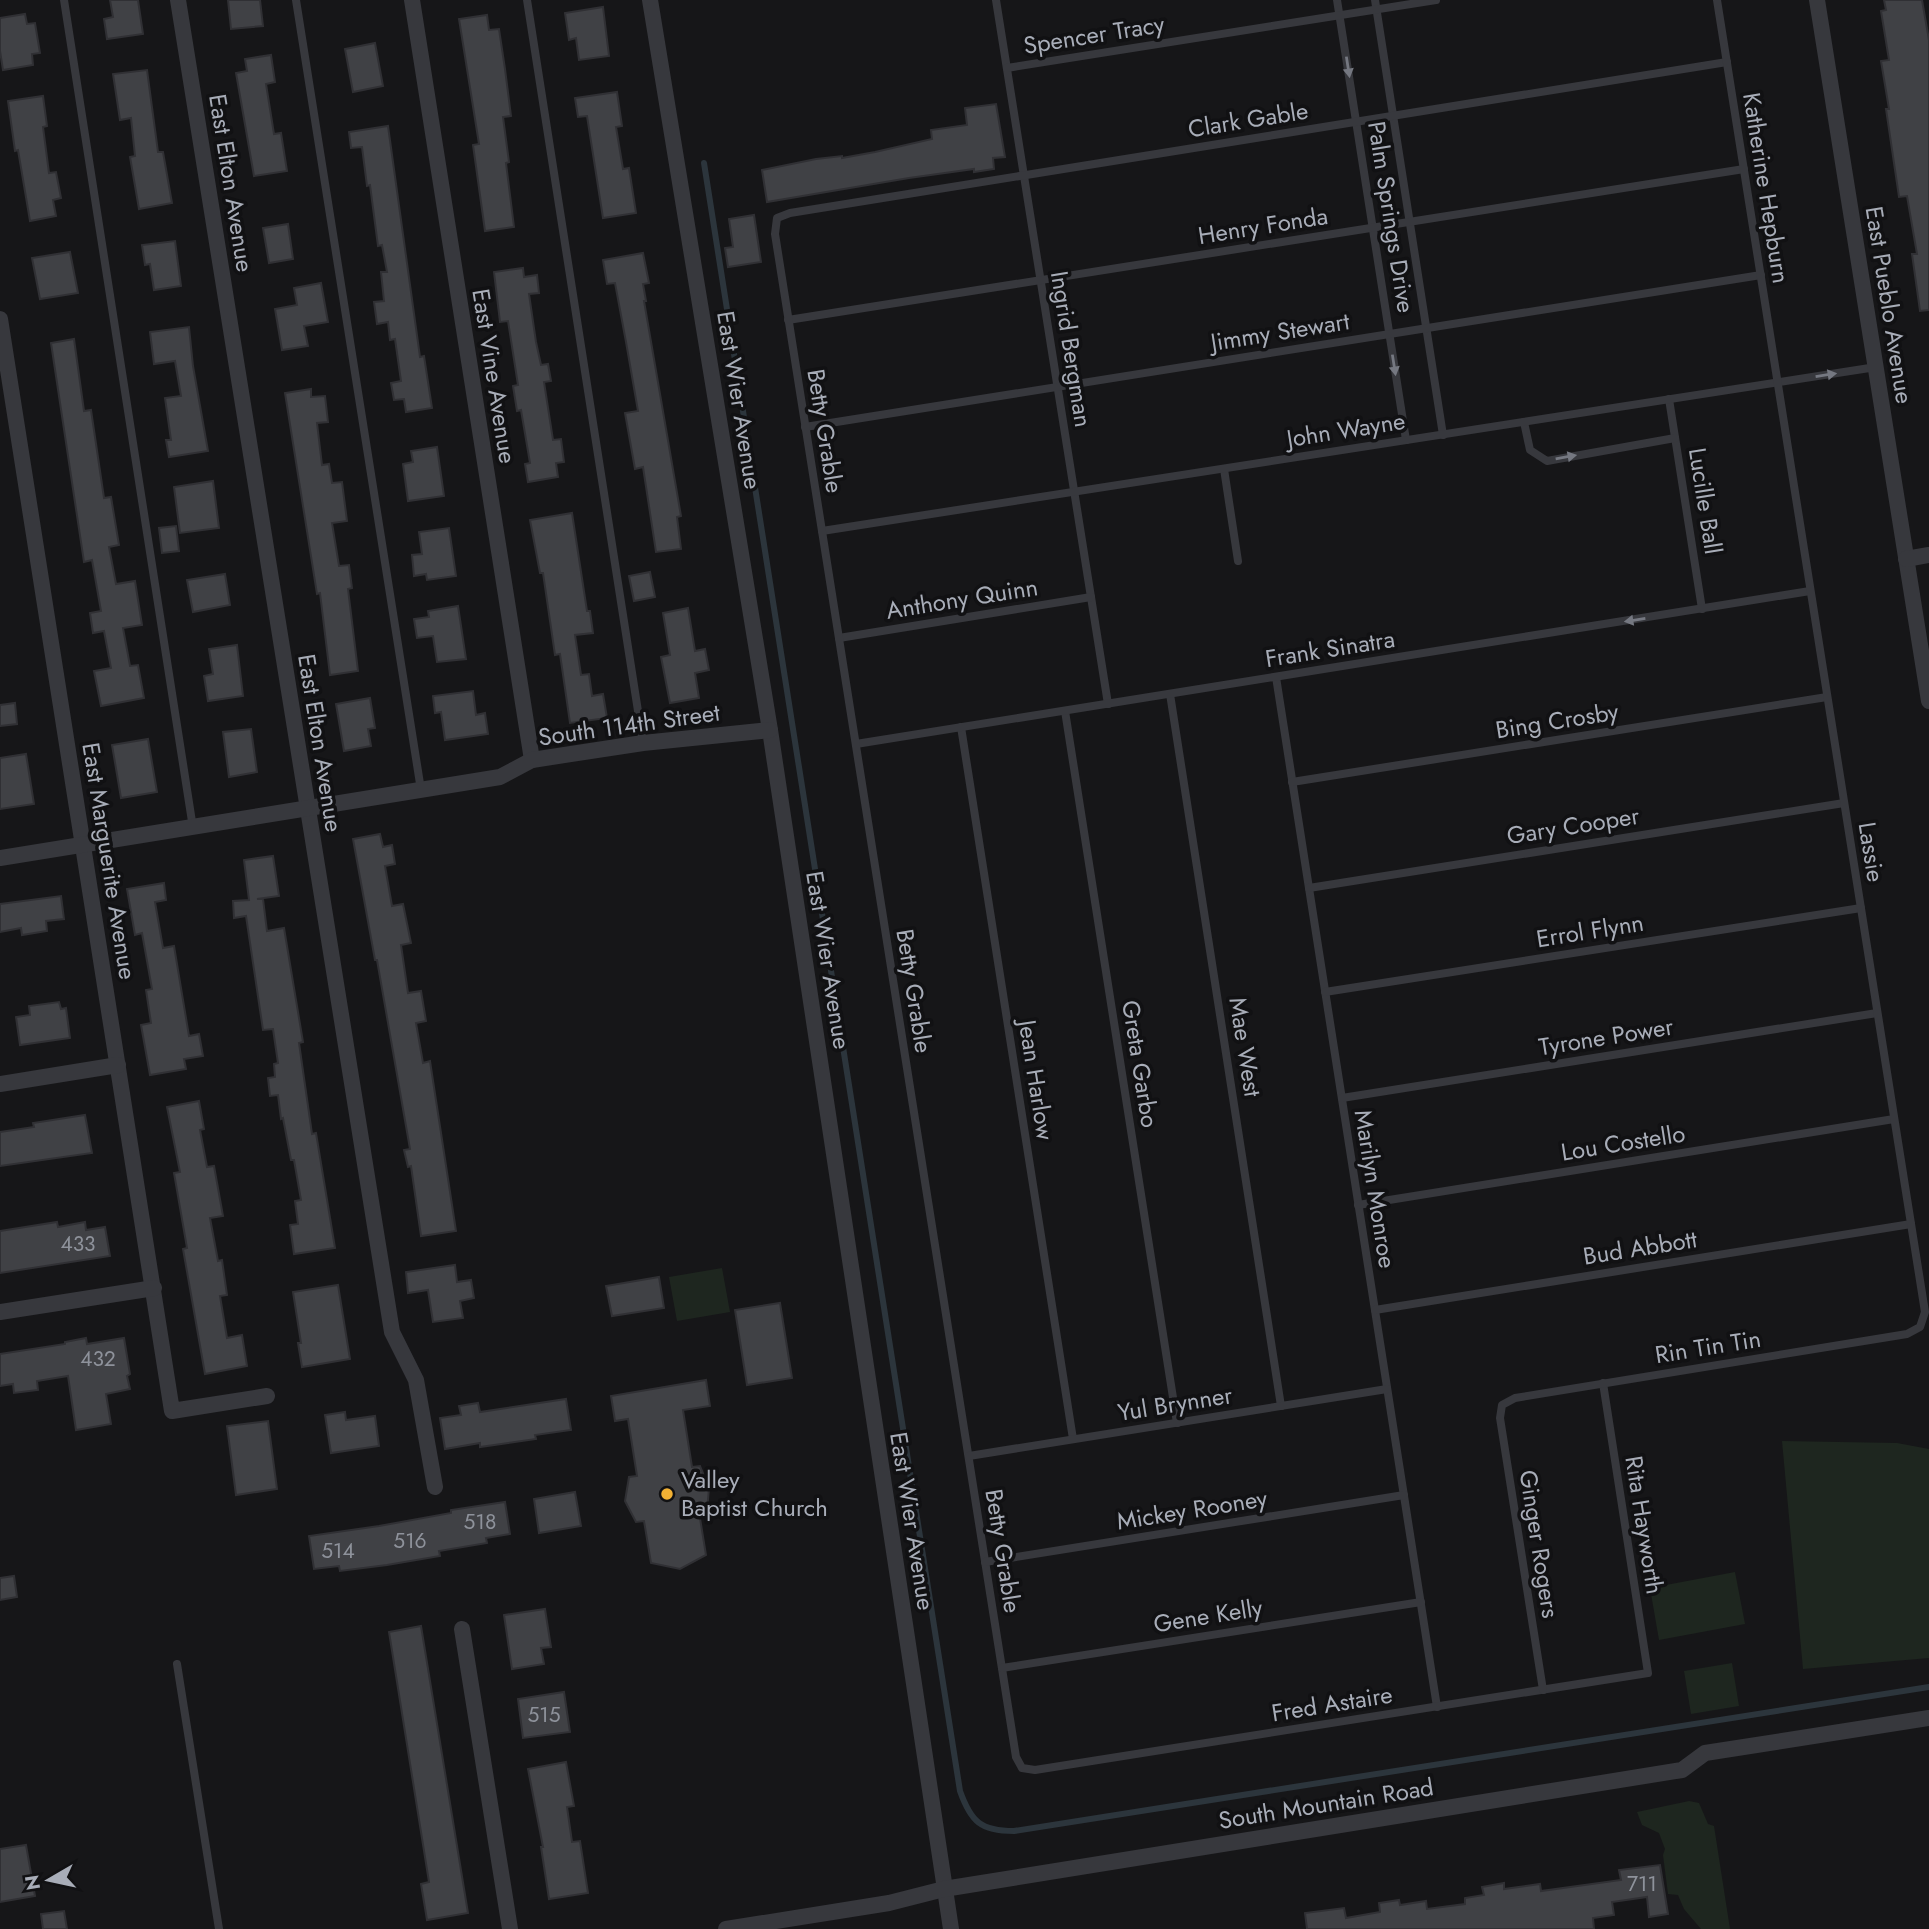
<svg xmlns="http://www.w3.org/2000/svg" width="1929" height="1929" font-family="Jost,sans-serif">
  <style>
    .green { fill: #1e261f }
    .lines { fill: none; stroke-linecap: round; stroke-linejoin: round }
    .stream { stroke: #2c353c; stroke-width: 6 }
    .building { fill: #404145; stroke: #303034; stroke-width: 2 }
    .service { stroke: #37383d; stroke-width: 8 }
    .minor { stroke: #37383d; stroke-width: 16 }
    .oneway { fill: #757881 }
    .poi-dot { fill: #f2b134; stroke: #111113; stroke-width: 2.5 }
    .labels { text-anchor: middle; stroke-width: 7; stroke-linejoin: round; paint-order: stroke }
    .number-label { font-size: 21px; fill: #8e929b }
    .street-label { font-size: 24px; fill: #a8adb8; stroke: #111113 }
    .poi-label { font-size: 24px; fill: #a8adb8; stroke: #111113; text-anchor: start }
  </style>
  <rect width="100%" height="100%" fill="#161618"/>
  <g class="green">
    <polygon points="722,1268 730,1312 677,1321 669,1277"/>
    <polygon points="1782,1441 1897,1443 1929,1449 1929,1658 1803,1669"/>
    <polygon points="1735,1572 1745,1624 1659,1640 1650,1588"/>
    <polygon points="1732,1663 1739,1706 1691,1714 1684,1671"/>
    <polygon points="1689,1801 1699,1803 1708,1824 1714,1826 1730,1929 1701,1929 1684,1909 1678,1895 1668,1894 1663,1855 1665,1849 1659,1833 1642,1825 1637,1812"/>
  </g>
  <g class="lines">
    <path class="stream" d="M704 163 960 1791C971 1822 981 1831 1014 1831L1929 1687"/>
  </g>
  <g class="building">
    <polygon points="110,0 138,0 143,34 107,39 104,19 113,17"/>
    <polygon points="228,0 260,0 263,26 231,29"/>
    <polygon points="1884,0 1922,0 1929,40 1929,310 1920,311 1912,254 1917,254 1907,196 1899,197 1886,109 1889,109 1881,61 1889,60 1881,11 1886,10"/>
    <polygon points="603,7 609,56 579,60 576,38 569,40 565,13"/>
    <polygon points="25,14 27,24 35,23 40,53 32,54 33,65 3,70 0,51 0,18"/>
    <polygon points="487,15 489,30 499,29 505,69 511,116 503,117 509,162 506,163 514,227 485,231 473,145 479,144 459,19"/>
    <polygon points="375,43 383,86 353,92 345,49"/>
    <polygon points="271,55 275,82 266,84 274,134 281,133 287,171 254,176 236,73 247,71 245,59"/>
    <polygon points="147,70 158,152 163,152 172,203 139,209 130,157 135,156 131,118 120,120 113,74"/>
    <polygon points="617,92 622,126 616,127 623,169 629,168 636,213 603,218 587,116 578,117 575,98"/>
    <polygon points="43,96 47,126 43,127 49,173 56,172 61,198 53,200 56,216 30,221 18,150 15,151 8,101"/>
    <polygon points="996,104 1005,157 993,158 994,169 974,172 974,169 909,178 767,202 762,170 816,159 842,156 842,158 875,152 932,139 931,130 967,125 965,108"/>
    <polygon points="388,126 420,357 424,356 432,408 406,412 404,399 394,400 391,383 401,381 395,339 390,340 388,322 377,324 374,302 384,301 381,272 387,272 382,245 378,246 370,185 367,186 362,147 351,148 349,132"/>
    <polygon points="754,215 761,262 728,267 725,248 733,247 729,219"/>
    <polygon points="288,224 293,259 269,263 263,228"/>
    <polygon points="175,241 181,286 154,290 150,264 145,265 142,245"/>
    <polygon points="70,252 78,293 40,299 32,258"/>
    <polygon points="643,253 649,283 643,284 646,301 644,301 681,516 677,517 681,549 656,552 643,467 635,469 625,413 638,411 626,342 615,283 607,284 603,260"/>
    <polygon points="523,268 524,277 537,275 539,293 529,294 536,342 541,365 548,364 551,381 544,382 553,440 561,439 564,462 556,463 558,477 528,482 525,464 530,463 521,410 517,411 513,386 518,385 508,321 500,322 494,272"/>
    <polygon points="321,283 328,322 304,326 308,346 282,350 275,309 297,305 294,288"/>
    <polygon points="189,327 193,366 208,451 169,457 166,440 171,440 165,398 181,396 175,361 154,364 150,332"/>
    <polygon points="74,339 84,411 91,410 104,498 111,497 119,545 109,547 116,584 135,581 142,625 123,628 130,666 138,665 144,698 101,706 94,671 111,668 104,631 93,633 90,613 101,611 92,560 84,562 51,343"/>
    <polygon points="311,389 311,397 325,396 328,422 317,423 322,465 329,464 332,483 342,482 347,521 332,523 339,566 349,565 352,588 348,589 358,671 330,675 320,593 317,594 285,393"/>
    <polygon points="437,447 444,496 408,501 403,464 413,462 411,451"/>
    <polygon points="213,481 219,528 180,533 174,487"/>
    <polygon points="572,513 587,611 590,611 593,633 575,635 581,675 589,674 592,696 603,694 607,718 570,723 560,654 555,655 543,573 540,573 530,520"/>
    <polygon points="176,526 179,551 162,553 159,528"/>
    <polygon points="449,528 456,576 427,580 426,574 414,576 412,555 422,554 419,532"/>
    <polygon points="650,572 655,597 634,601 629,576"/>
    <polygon points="225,574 230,605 193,612 187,580"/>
    <polygon points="458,606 466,659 437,662 433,636 417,638 414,619 429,617 428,611"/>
    <polygon points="688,608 695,651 705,649 709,670 695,673 699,698 670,703 661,657 670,655 663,613"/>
    <polygon points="237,645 243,696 208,701 204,676 213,674 209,649"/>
    <polygon points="473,691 476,715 485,713 488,734 445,740 441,712 435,713 433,696"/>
    <polygon points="370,698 375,728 368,729 371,746 344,751 336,704"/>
    <polygon points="15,703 17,724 0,726 0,705"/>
    <polygon points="251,729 257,772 229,777 223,732"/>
    <polygon points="148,739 157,792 121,798 112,745"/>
    <polygon points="26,754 34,804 0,809 0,758"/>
    <polygon points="380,834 383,847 392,845 395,864 385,866 392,906 403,904 411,943 401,945 408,993 421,991 426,1021 416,1023 423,1063 430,1061 456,1231 421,1236 411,1166 408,1167 404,1150 410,1149 377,960 375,960 353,839"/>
    <polygon points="273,856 279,896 257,899 263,899 267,931 284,928 303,1042 299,1043 312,1134 316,1133 335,1248 294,1254 290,1225 298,1224 295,1201 301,1200 294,1160 291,1160 283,1118 281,1119 278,1095 270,1096 268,1078 275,1077 274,1064 278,1063 273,1029 263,1030 246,916 234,918 233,901 249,900 244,860"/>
    <polygon points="164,883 166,900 155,902 163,948 174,946 189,1036 199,1034 203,1056 184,1059 186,1069 150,1075 141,1025 151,1023 146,990 152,989 142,933 135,935 127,889"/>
    <polygon points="61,896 64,919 46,921 47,931 22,935 21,928 0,932 0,904"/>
    <polygon points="59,1002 61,1009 66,1008 70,1038 20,1045 16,1017 30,1015 29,1006"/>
    <polygon points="199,1101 204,1129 200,1130 207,1167 214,1166 223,1216 210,1218 218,1261 222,1260 227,1295 220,1296 227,1338 242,1335 247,1366 205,1374 183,1249 187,1248 174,1173 180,1172 167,1107"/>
    <polygon points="85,1115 92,1153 0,1166 0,1132 34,1127 33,1123"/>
    <polygon points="57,1222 58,1227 85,1222 86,1230 105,1227 110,1256 0,1273 0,1231"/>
    <polygon points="455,1265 457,1282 471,1280 474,1298 460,1301 463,1318 433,1322 428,1290 408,1293 406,1272"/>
    <polygon points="659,1277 664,1308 612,1316 606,1286"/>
    <polygon points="338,1285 350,1359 302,1367 298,1343 301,1343 293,1292"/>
    <polygon points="780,1303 792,1378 747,1385 735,1310"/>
    <polygon points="86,1338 87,1344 124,1338 130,1374 127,1376 130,1389 106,1394 111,1424 76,1430 68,1376 37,1381 38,1390 14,1393 13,1384 0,1386 0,1354 65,1344 65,1342"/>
    <polygon points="706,1380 710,1406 683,1410 692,1467 700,1466 709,1488 707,1511 699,1512 706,1555 680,1569 651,1563 644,1521 636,1522 625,1501 629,1477 637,1476 628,1419 615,1421 611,1396"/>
    <polygon points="566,1399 571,1430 535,1435 536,1439 480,1447 480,1443 445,1449 440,1418 461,1415 459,1406 478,1403 480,1412"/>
    <polygon points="345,1412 346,1420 375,1416 379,1446 331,1453 325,1415"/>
    <polygon points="268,1421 277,1489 236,1495 227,1426"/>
    <polygon points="575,1492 581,1526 539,1533 534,1499"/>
    <polygon points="505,1502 510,1534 486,1538 487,1543 439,1551 440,1556 387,1565 340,1571 339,1566 314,1569 309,1536 379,1526 451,1513 451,1510"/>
    <polygon points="14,1576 17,1597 0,1600 0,1578"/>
    <polygon points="545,1609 551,1647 541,1648 544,1664 512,1669 504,1615"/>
    <polygon points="421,1626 468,1913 427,1920 421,1884 429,1882 389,1632"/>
    <polygon points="564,1692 570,1732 523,1738 518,1699"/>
    <polygon points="566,1762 574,1806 567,1807 572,1842 580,1841 588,1893 549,1899 541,1847 543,1847 528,1769"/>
    <polygon points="26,1845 35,1896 0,1902 0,1849"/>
    <polygon points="1660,1865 1668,1914 1649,1917 1647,1897 1612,1902 1614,1915 1593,1918 1594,1929 1307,1929 1305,1913 1344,1908 1346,1918 1380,1912 1379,1903 1399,1900 1400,1905 1426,1901 1427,1909 1465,1904 1465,1898 1484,1895 1482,1887 1504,1883 1504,1889 1540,1884 1541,1891 1621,1880 1619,1870"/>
    <polygon points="64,1911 67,1929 43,1929 41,1914"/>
  </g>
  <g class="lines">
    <g class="service">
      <polyline points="64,0 193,828"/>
      <polyline points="296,0 421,790"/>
      <polyline points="527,0 643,743"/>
      <polyline points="996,0 1108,704"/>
      <polyline points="1337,0 1406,440"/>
      <polyline points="1375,0 1443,435"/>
      <polyline points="1007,68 1436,0"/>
      <polyline points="788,320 1744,169"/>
      <polyline points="1669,399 1702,609"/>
      <polyline points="1524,422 1530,450 1547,461 1675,438"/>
      <polyline points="805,427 1761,275"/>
      <polyline points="1224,469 1238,561"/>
      <polyline points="822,531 1876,367"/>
      <polyline points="839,638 1091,597"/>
      <polyline points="1276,677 1437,1707"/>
      <polyline points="1170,694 1281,1406"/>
      <polyline points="1065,711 1177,1423"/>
      <polyline points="961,727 1073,1439"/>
      <polyline points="856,744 1810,591"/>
      <polyline points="1292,782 1827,697"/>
      <polyline points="1309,888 1844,803"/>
      <polyline points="1325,992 1861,908"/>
      <polyline points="1342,1098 1877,1013"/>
      <polyline points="1358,1205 1894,1119"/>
      <polyline points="1375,1310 1911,1224"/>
      <polyline points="1603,1383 1648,1673 1035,1770 1022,1768 1016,1757 775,234 777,218 790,213 1727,62"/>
      <polyline points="969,1456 1387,1389"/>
      <polyline points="985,1562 1404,1495"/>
      <polyline points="177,1664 219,1929"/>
      <polyline points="1002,1668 1421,1602"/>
      <polyline points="1543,1690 1500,1418 1502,1405 1515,1398 1907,1334 1920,1327 1925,1312 1717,0"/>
    </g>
    <g class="minor">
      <polyline points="178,0 392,1332 416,1380 435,1487"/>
      <polyline points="412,0 532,760"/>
      <polyline points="650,0 770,730 951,1929"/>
      <polyline points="1817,0 1929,701"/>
      <polyline points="0,319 172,1411 267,1396"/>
      <polyline points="1906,559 1929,555"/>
      <polyline points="0,858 500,777 532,760 643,743 770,730"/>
      <polyline points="0,1084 118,1065"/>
      <polyline points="0,1312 154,1288"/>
      <polyline points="462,1629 510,1929"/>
      <polyline points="726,1929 889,1903 944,1889 1682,1770 1705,1753 1929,1718"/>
    </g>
  </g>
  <defs><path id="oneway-solid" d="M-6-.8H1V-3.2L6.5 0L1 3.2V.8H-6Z" transform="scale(1.75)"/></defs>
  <g class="oneway">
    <use href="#oneway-solid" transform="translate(1348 67) rotate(81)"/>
    <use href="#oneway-solid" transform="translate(1394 365) rotate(81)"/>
    <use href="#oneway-solid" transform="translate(1826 375) rotate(-9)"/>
    <use href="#oneway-solid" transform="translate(1566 457) rotate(-10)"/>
    <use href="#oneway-solid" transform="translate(1635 620) rotate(171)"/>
  </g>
  <circle class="poi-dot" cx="667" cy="1494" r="7"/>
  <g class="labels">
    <g class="number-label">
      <text x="78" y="1251">433</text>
      <text x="98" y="1366">432</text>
      <text x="480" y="1529">518</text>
      <text x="410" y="1548">516</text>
      <text x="338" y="1558">514</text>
      <text x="544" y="1722">515</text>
      <text x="1642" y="1891">711</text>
    </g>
    <g class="street-label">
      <text transform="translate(1094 35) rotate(-9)" y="8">Spencer Tracy</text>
      <text transform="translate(1248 120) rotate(-9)" y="8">Clark Gable</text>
      <text transform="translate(231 183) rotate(81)" y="8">East Elton Avenue</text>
      <text transform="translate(1766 188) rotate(81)" y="8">Katherine Hepburn</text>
      <text transform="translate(1391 217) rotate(81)" y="8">Palm Springs Drive</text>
      <text transform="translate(1263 226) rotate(-9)" y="8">Henry Fonda</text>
      <text transform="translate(1889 305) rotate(81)" y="8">East Pueblo Avenue</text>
      <text transform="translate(1280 332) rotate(-9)" y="8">Jimmy Stewart</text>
      <text transform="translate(1071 349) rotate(81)" y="8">Ingrid Bergman</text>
      <text transform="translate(494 376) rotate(81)" y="8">East Vine Avenue</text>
      <text transform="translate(739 400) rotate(81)" y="8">East Wier Avenue</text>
      <text transform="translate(1346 430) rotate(-9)" y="8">John Wayne</text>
      <text transform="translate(825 431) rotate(81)" y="8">Betty Grable</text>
      <text transform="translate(1705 501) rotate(81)" y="8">Lucille Ball</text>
      <text transform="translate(962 599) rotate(-9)" y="8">Anthony Quinn</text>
      <text transform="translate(1330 649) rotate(-9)" y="8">Frank Sinatra</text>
      <text transform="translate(1557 721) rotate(-9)" y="8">Bing Crosby</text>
      <text transform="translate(629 725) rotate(-8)" y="8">South 114th Street</text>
      <text transform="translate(320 743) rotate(81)" y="8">East Elton Avenue</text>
      <text transform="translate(1573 826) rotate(-9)" y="8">Gary Cooper</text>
      <text transform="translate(1871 852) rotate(81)" y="8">Lassie</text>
      <text transform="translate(109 861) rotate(81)" y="8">East Marguerite Avenue</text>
      <text transform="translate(1590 931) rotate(-9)" y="8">Errol Flynn</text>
      <text transform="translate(828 960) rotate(81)" y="8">East Wier Avenue</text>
      <text transform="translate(914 991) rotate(81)" y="8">Betty Grable</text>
      <text transform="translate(1606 1037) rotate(-9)" y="8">Tyrone Power</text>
      <text transform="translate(1245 1047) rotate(81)" y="8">Mae West</text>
      <text transform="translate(1140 1064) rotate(81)" y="8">Greta Garbo</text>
      <text transform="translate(1036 1080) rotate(81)" y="8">Jean Harlow</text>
      <text transform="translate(1623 1143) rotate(-9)" y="8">Lou Costello</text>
      <text transform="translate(1375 1189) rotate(81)" y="8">Marilyn Monroe</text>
      <text transform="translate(1640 1248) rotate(-9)" y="8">Bud Abbott</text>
      <text transform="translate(1708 1347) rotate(-9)" y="8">Rin Tin Tin</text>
      <text transform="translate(1175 1404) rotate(-9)" y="8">Yul Brynner</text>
      <text transform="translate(1192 1510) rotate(-9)" y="8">Mickey Rooney</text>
      <text transform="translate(912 1521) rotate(81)" y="8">East Wier Avenue</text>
      <text transform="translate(1644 1525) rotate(81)" y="8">Rita Hayworth</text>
      <text transform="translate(1539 1544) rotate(81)" y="8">Ginger Rogers</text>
      <text transform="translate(1003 1551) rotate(81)" y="8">Betty Grable</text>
      <text transform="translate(1208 1616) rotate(-9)" y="8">Gene Kelly</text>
      <text transform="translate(1332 1704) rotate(-9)" y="8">Fred Astaire</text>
      <text transform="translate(1326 1804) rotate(-9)" y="8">South Mountain Road</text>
    </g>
    <g class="poi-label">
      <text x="681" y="1488">Valley<tspan x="681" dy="28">Baptist Church</tspan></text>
    </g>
  </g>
  <g transform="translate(49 1880) rotate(261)" stroke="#111113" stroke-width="5" paint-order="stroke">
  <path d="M0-5L12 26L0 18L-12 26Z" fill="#a8adb8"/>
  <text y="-10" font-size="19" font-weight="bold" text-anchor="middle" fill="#a8adb8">N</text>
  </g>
</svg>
